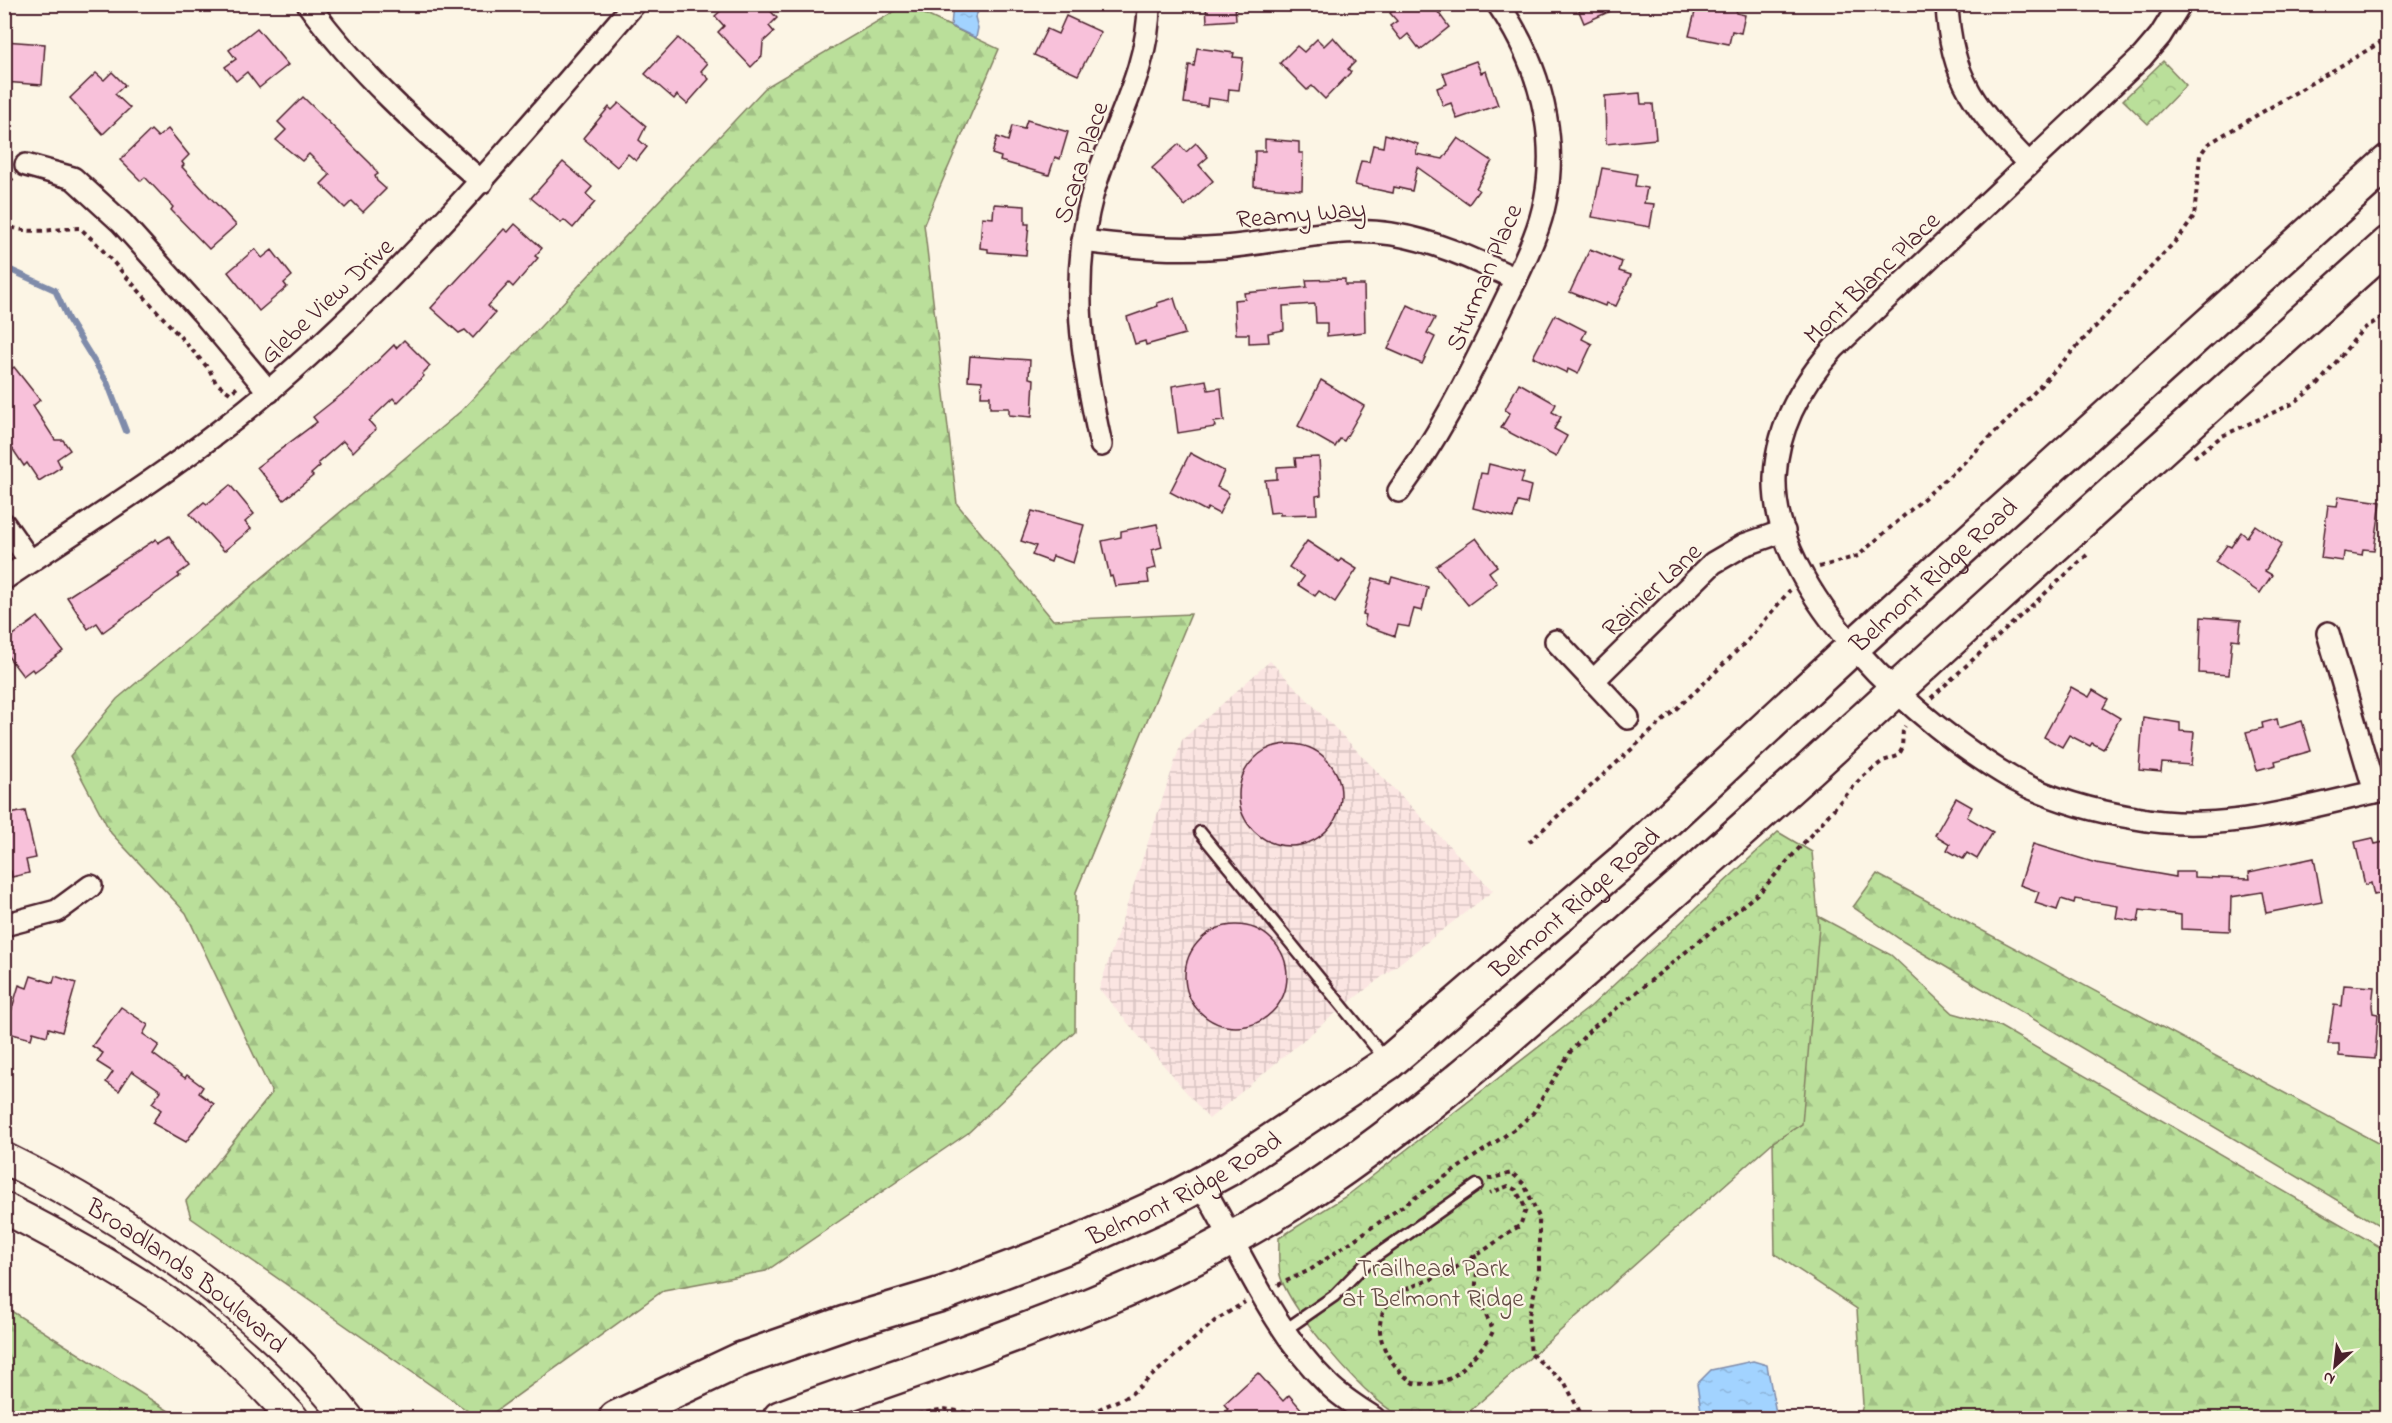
<svg xmlns="http://www.w3.org/2000/svg" width="2392" height="1423" font-family="'Indie Flower',sans-serif">
  <style>
    .industrial { fill: url(#industrial-grid) }
    .forest { fill: url(#forest-firs); stroke: #827f62; stroke-width: 1.5 }
    .park { fill: url(#park-crowns); stroke: #827f62; stroke-width: 1.5 }
    .water { fill: url(#water-ripples); stroke: #7f8baa; stroke-width: 1.5 }
    .lines { fill: none; stroke-linecap: round; stroke-linejoin: round }
    .stream { stroke: #7f8baa; stroke-width: 6 }
    .building { fill: #f8c1da; stroke: #4a1f2b; stroke-width: 1.5 }
    .lane-casing { stroke: #4a1f2b; stroke-width: 15 }
    .street-casing { stroke: #4a1f2b; stroke-width: 26 }
    .secondary-casing { stroke: #4a1f2b; stroke-width: 34 }
    .primary-casing { stroke: #4a1f2b; stroke-width: 38 }
    .path { stroke: #4a1f2b; stroke-width: 4; stroke-dasharray: 4.5 4.5; stroke-linecap: butt }
    .lane { stroke: #fcf5e5; stroke-width: 10 }
    .street { stroke: #fcf5e5; stroke-width: 21 }
    .secondary { stroke: #fcf5e5; stroke-width: 30 }
    .primary { stroke: #fcf5e5; stroke-width: 33 }
    .labels { text-anchor: middle; stroke-width: 4.5; stroke-linejoin: round; paint-order: stroke }
    .street-label { font-size: 26px; fill: #4a1f2b; stroke: #fcf5e5 }
    .park-label { font-size: 26px; fill: #664f47; stroke: #fcf5e5 }
  </style>
  <defs>
    <pattern id="industrial-grid" width="8" height="8" patternUnits="userSpaceOnUse" patternTransform="scale(1.5)"><rect width="8" height="8" fill="#fbe5e2"/><path d="M0 4h8M4 0v8" fill="none" stroke="#d9c4c2"/></pattern>
    <pattern id="forest-firs" width="22" height="20" patternUnits="userSpaceOnUse" patternTransform="scale(1.5)"><rect width="22" height="20" fill="#badf9a"/><path d="M5 1l3.5 6h-7zM16 11l3.5 6h-7z" fill="#a1bf85"/></pattern>
    <pattern id="park-crowns" width="20" height="18" patternUnits="userSpaceOnUse" patternTransform="scale(1.5)"><rect width="20" height="18" fill="#badf9a"/><path d="M2 6a3 3 0 1 1 6 0M12 15a3 3 0 1 1 6 0" fill="none" stroke="#a1bf85"/></pattern>
    <pattern id="water-ripples" width="26" height="14" patternUnits="userSpaceOnUse" patternTransform="scale(1.5)"><rect width="26" height="14" fill="#a2d3ff"/><path d="M2 4q2-2 4 0t4 0M15 11q2-2 4 0t4 0" fill="none" stroke="#8db5db"/></pattern>
  </defs>
  <rect width="100%" height="100%" fill="#fcf5e5"/>
  <filter id="ink" filterUnits="userSpaceOnUse"><feTurbulence type="fractalNoise" baseFrequency=".0167" numOctaves="2"/><feDisplacementMap in="SourceGraphic" scale="12" xChannelSelector="R" yChannelSelector="G"/><feConvolveMatrix kernelMatrix="1 2 1 2 8 2 1 2 1" color-interpolation-filters="sRGB"/></filter>
  <g filter="url(#ink)">
    <polygon class="industrial" points="1270,661 1493,891 1343,1007 1209,1119 1099,989 1182,740"/>
    <g class="forest">
      <polygon points="905,5 999,49 924,224 957,504 1053,620 1191,614 1076,892 1075,1031 968,1133 766,1271 664,1290 486,1418 478,1418 191,1218 186,1201 272,1093 186,913 111,833 70,756 117,699 461,411 766,87"/>
      <polygon points="1877,874 2387,1148 2387,1230 1904,942 1853,907"/>
      <polygon points="1788,900 1891,955 1953,1013 1999,1026 2387,1251 2387,1418 1859,1418 1863,1405 1857,1309 1775,1254 1773,1142"/>
      <polygon points="4,1307 5,1307 180,1418 5,1418"/>
    </g>
    <g class="park">
      <polygon points="2163,61 2186,85 2148,124 2123,100"/>
      <path d="M1778 832 1812 852 1819 927 1802 1124 1773 1142 1462 1418C1445 1418 1422 1423 1406 1418 1373 1410 1288 1308 1280 1275 1278 1263 1279 1249 1279 1238L1348 1195 1590 1007Z"/>
    </g>
    <g class="water">
      <polygon points="953,5 982,5 975,17 978,28 976,38 951,26"/>
      <polygon points="1753,1361 1767,1365 1777,1418 1702,1418 1697,1384 1711,1370"/>
    </g>
    <g class="lines">
      <polyline class="stream" points="4,267 55,290 68,319 107,382 126,431"/>
    </g>
    <g class="building">
      <polygon points="728,4 764,4 777,18 769,26 774,32 763,42 762,56 751,67 718,32 724,26 715,16"/>
      <polygon points="1206,4 1235,4 1236,20 1207,22"/>
      <polygon points="1400,4 1432,4 1449,27 1420,50 1408,34 1401,40 1390,26 1397,21 1390,13"/>
      <polygon points="1576,4 1626,4 1584,23"/>
      <polygon points="1697,4 1738,4 1736,13 1745,15 1741,33 1732,31 1729,44 1689,36"/>
      <polygon points="1066,16 1101,32 1078,75 1034,55 1047,29 1058,34"/>
      <polygon points="257,28 288,65 259,88 247,72 236,81 225,67 236,59 229,50"/>
      <polygon points="1333,37 1355,62 1348,69 1351,72 1325,99 1312,86 1307,90 1280,63 1297,46 1304,52 1317,39 1324,46"/>
      <polygon points="678,38 707,64 701,71 709,79 687,104 677,95 674,99 645,74"/>
      <polygon points="4,41 45,44 42,85 4,82"/>
      <polygon points="1197,48 1234,53 1233,57 1243,58 1239,90 1229,89 1228,101 1208,98 1207,106 1184,103 1189,65 1194,66"/>
      <polygon points="1476,61 1481,73 1486,71 1498,105 1457,119 1451,103 1443,106 1437,88 1447,84 1443,73"/>
      <polygon points="112,72 125,85 115,94 130,108 103,134 70,98 96,73 104,80"/>
      <polygon points="1640,93 1641,104 1653,104 1656,139 1606,144 1605,96"/>
      <polygon points="303,97 371,164 378,174 375,176 377,181 386,189 363,212 352,201 345,208 321,184 330,175 309,154 302,161 276,140 286,130 278,122"/>
      <polygon points="619,103 646,126 639,140 647,147 636,161 628,154 617,167 583,138 609,107 612,110"/>
      <polygon points="1027,120 1068,132 1060,159 1055,157 1049,175 1000,161 1001,157 992,154 997,137 1008,141 1012,126 1024,129"/>
      <polygon points="168,129 189,155 182,162 184,165 182,167 236,225 209,249 171,210 173,207 145,177 141,181 120,160 151,130 158,137"/>
      <polygon points="1385,134 1418,144 1416,154 1443,159 1458,138 1492,161 1476,188 1479,190 1469,204 1417,167 1412,191 1394,187 1393,193 1355,185 1361,161 1369,162 1373,145 1383,147"/>
      <polygon points="1265,139 1299,142 1299,153 1303,153 1302,190 1254,186 1255,151 1265,151"/>
      <polygon points="1196,143 1208,157 1199,165 1213,181 1185,206 1152,168 1179,144 1186,152"/>
      <polygon points="563,162 592,187 586,194 595,202 573,228 564,220 561,223 531,198"/>
      <polygon points="1602,168 1637,174 1635,186 1647,188 1644,203 1654,204 1650,227 1592,217"/>
      <polygon points="994,204 1025,206 1025,224 1029,224 1026,255 988,252 988,249 980,248 982,217 993,218"/>
      <polygon points="515,224 542,248 535,256 538,258 513,287 509,283 488,306 495,313 473,338 465,330 459,333 431,308 504,229 508,232"/>
      <polygon points="255,249 262,258 272,250 292,276 284,283 287,287 259,311 228,272"/>
      <polygon points="1590,249 1622,262 1619,271 1631,275 1616,306 1606,303 1605,306 1570,292"/>
      <polygon points="1345,279 1345,285 1364,285 1365,332 1327,336 1327,323 1316,323 1315,304 1283,306 1284,330 1268,333 1269,342 1249,343 1249,334 1236,334 1234,300 1245,299 1244,293 1307,287 1306,280"/>
      <polygon points="1174,298 1185,334 1146,345 1145,341 1135,344 1127,317 1158,306 1157,303"/>
      <polygon points="1408,305 1435,318 1427,333 1435,337 1422,364 1388,349"/>
      <polygon points="1555,315 1586,331 1582,339 1592,344 1578,374 1568,369 1567,373 1533,357"/>
      <polygon points="404,340 430,366 422,374 424,376 397,403 393,398 369,421 376,429 353,452 343,441 318,463 320,466 311,474 313,476 284,500 257,467 317,422 313,417 351,387 394,345 396,348"/>
      <polygon points="970,356 1030,360 1029,378 1034,379 1032,417 1009,415 1009,408 990,408 990,396 981,396 982,381 968,380"/>
      <polygon points="14,367 40,400 33,406 55,440 63,440 70,450 57,459 61,467 39,481 27,463 24,466 4,436 4,375"/>
      <polygon points="1206,380 1208,390 1221,388 1224,421 1214,422 1215,427 1178,433 1172,386"/>
      <polygon points="1321,380 1364,406 1344,441 1340,439 1335,447 1298,426"/>
      <polygon points="1519,383 1556,404 1552,412 1561,417 1554,429 1567,436 1556,457 1501,428 1510,413 1505,410"/>
      <polygon points="1190,453 1224,471 1217,487 1229,493 1219,514 1208,508 1206,511 1170,492"/>
      <polygon points="1319,457 1321,495 1316,496 1317,514 1280,515 1280,512 1270,513 1265,480 1277,479 1277,467 1296,466 1295,458"/>
      <polygon points="1489,464 1524,473 1521,483 1531,486 1527,504 1518,502 1513,518 1473,508 1481,473 1487,474"/>
      <polygon points="230,485 254,514 245,522 251,529 224,551 190,514 204,502 207,504"/>
      <polygon points="2339,496 2381,502 2374,550 2363,549 2362,555 2344,552 2343,561 2321,558 2328,505 2337,506"/>
      <polygon points="1032,511 1084,525 1073,563 1053,556 1051,562 1032,555 1036,546 1021,541"/>
      <polygon points="1157,524 1162,547 1152,550 1156,568 1147,570 1149,583 1115,586 1112,576 1110,577 1102,541 1121,537 1121,531"/>
      <polygon points="2255,525 2282,544 2265,571 2272,575 2260,593 2215,562 2227,545 2231,547 2241,532 2247,537"/>
      <polygon points="169,536 189,566 178,574 180,576 103,632 97,623 88,629 67,597 156,539 158,543"/>
      <polygon points="1476,538 1497,566 1489,572 1497,583 1468,605 1436,566"/>
      <polygon points="1307,541 1339,562 1341,559 1357,569 1335,602 1319,591 1315,596 1298,585 1304,577 1289,567"/>
      <polygon points="1392,577 1428,587 1422,611 1414,609 1409,627 1398,625 1395,636 1364,625 1366,615 1363,614 1373,578 1390,583"/>
      <polygon points="38,617 63,651 34,672 32,669 23,676 4,651 4,642"/>
      <polygon points="2201,617 2241,620 2239,640 2232,639 2229,675 2199,673"/>
      <polygon points="2071,687 2089,697 2093,690 2108,699 2103,708 2120,718 2103,749 2092,743 2090,746 2069,735 2062,747 2044,737"/>
      <polygon points="2143,717 2180,723 2180,731 2194,732 2191,765 2162,763 2161,772 2139,770"/>
      <polygon points="2277,719 2279,728 2302,721 2311,751 2275,761 2276,765 2257,770 2246,732 2263,728 2262,723"/>
      <circle cx="1290" cy="795" r="51"/>
      <polygon points="1956,798 1972,807 1967,817 1993,832 1977,859 1967,853 1963,859 1947,850 1950,844 1935,835"/>
      <polygon points="25,811 36,858 26,860 29,873 12,877 11,871 4,872 4,823 10,814"/>
      <polygon points="2373,838 2375,844 2388,841 2388,892 2374,895 2371,883 2365,885 2355,842"/>
      <polygon points="2033,844 2096,863 2176,877 2176,872 2194,872 2194,877 2250,879 2249,872 2314,858 2322,902 2266,913 2262,892 2231,897 2230,931 2181,929 2181,915 2140,910 2138,922 2116,918 2118,906 2075,899 2074,903 2061,899 2057,910 2035,903 2039,892 2020,885"/>
      <circle cx="1236" cy="976" r="51"/>
      <polygon points="31,976 53,983 55,976 76,983 62,1032 49,1028 47,1036 33,1032 31,1039 5,1032 19,985 27,988"/>
      <polygon points="2344,985 2374,987 2372,1006 2373,1013 2378,1014 2375,1059 2339,1056 2339,1044 2328,1044 2334,1005 2342,1006"/>
      <polygon points="121,1007 148,1025 143,1034 159,1045 153,1054 185,1078 187,1075 203,1087 199,1093 214,1104 186,1142 152,1123 161,1110 152,1103 161,1091 132,1071 119,1091 106,1082 113,1072 97,1062 103,1053 92,1046"/>
      <polygon points="1258,1373 1283,1401 1289,1395 1310,1419 1218,1419 1228,1409 1224,1404"/>
    </g>
    <g class="lines">
      <defs>
        <g id="lane">
          <polyline points="1200,832 1386,1060"/>
          <polyline points="1285,1330 1334,1296 1366,1263 1477,1185"/>
        </g>
        <g id="street">
          <path d="M308 4C357 72 419 127 482 182"/>
          <path d="M1947 4C1950 80 1978 111 2028 163"/>
          <path d="M2180 4 2160 36 2142 57 1834 348C1802 384 1777 427 1775 477 1771 594 1921 727 2015 780 2052 800 2094 811 2135 818 2222 835 2303 807 2388 789"/>
          <polyline points="26,165 73,178 122,223 202,312 269,392"/>
          <path d="M1083 241C1130 247 1176 251 1224 247 1280 243 1335 225 1392 234 1436 241 1475 260 1516 279"/>
          <path d="M1101 445C1082 359 1069 283 1092 196 1109 131 1149 74 1149 4"/>
          <path d="M1399 491C1437 439 1464 386 1492 329 1506 298 1522 269 1534 238 1566 158 1545 72 1498 4"/>
          <polyline points="4,524 30,561"/>
          <path d="M4 579C95 518 188 461 270 390 407 272 517 141 634 4"/>
          <polyline points="2328,633 2375,792"/>
          <polyline points="1556,641 1628,718"/>
          <polyline points="1593,681 1713,563 1744,545 1784,531"/>
          <polyline points="4,925 57,911 91,886"/>
          <path d="M1201 1184C1241 1251 1272 1330 1329 1385 1342 1398 1359 1408 1374 1418"/>
        </g>
        <g id="secondary">
          <path id="s1" d="M4 1158C125 1217 265 1312 348 1418"/>
          <path d="M4 1208C61 1237 117 1268 170 1304 215 1335 257 1378 293 1418"/>
        </g>
        <g id="primary">
          <path id="s2" d="M616 1418 742 1359 845 1323 942 1294 1074 1244 1171 1200 1232 1167 1388 1063 1623 861 1853 647 2388 162"/>
          <path d="M780 1418C952 1355 1136 1302 1292 1203 1395 1137 1486 1058 1577 977 1655 908 1734 838 1811 768 2002 592 2195 418 2388 244"/>
        </g>
      </defs>
      <use href="#lane" class="lane-casing"/>
      <use href="#street" class="street-casing"/>
      <use href="#secondary" class="secondary-casing"/>
      <use href="#primary" class="primary-casing"/>
      <g class="path">
        <polyline points="4,186 13,178"/>
        <path d="M4 223C23 237 58 228 80 228L97 244 209 369 216 383 230 393 240 385"/>
        <polyline points="2194,457 2222,436 2294,403 2319,383 2362,330 2388,313"/>
        <polyline points="1819,567 1858,556 1955,471 2013,415 2182,234 2194,217 2200,155 2208,144 2388,38"/>
        <polyline points="1931,698 2087,555"/>
        <polyline points="1529,842 1697,690 1750,638 1790,590"/>
        <polyline points="1488,1179 1512,1173 1524,1184 1539,1217 1539,1273 1528,1319 1531,1354 1565,1383 1583,1418"/>
        <path d="M1474 1255C1480 1267 1475 1277 1476 1290 1479 1305 1488 1317 1493 1331 1489 1341 1483 1346 1476 1354 1455 1377 1447 1387 1413 1383 1382 1360 1362 1316 1403 1291 1419 1282 1438 1279 1454 1269 1467 1260 1481 1253 1493 1244 1503 1237 1509 1231 1520 1226L1526 1209 1516 1190 1508 1186 1490 1193"/>
        <polyline points="1278,1285 1310,1270 1516,1128 1533,1113 1571,1051 1590,1030 1762,890 1862,777 1883,761 1898,756 1902,749 1903,729 1905,726"/>
        <polyline points="900,1418 944,1409 1005,1418"/>
        <polyline points="1064,1418 1086,1415 1130,1395 1216,1320 1245,1302"/>
      </g>
      <use href="#lane" class="lane"/>
      <use href="#street" class="street"/>
      <use href="#secondary" class="secondary"/>
      <use href="#primary" class="primary"/>
    </g>
  </g>
  <g class="labels">
    <g class="street-label">
      <text transform="translate(1080 162) rotate(-72)" y="9">Scara Place</text>
      <text transform="translate(1301 213) rotate(-5)" y="9">Reamy Way</text>
      <text transform="translate(1483 277) rotate(-67)" y="9">Sturman Place</text>
      <text transform="translate(1871 277) rotate(-44)" y="9">Mont Blanc Place</text>
      <text transform="translate(326 300) rotate(-43)" y="9">Glebe View Drive</text>
      <text dy="9" stroke="none"><textPath href="#s2" startOffset="1586">Belmont Ridge Road</textPath></text>
      <text transform="translate(1651 589) rotate(-43)" y="9">Rainier Lane</text>
      <text dy="9" stroke="none"><textPath href="#s2" startOffset="1100">Belmont Ridge Road</textPath></text>
      <text dy="9" stroke="none"><textPath href="#s2" startOffset="614">Belmont Ridge Road</textPath></text>
      <text dy="9" stroke="none"><textPath href="#s1" startOffset="218">Broadlands Boulevard</textPath></text>
    </g>
    <g class="park-label">
      <text x="1433" y="1276">Trailhead Park<tspan x="1433" dy="30">at Belmont Ridge</tspan></text>
    </g>
  </g>
  <rect width="2392" height="1423" fill="none" stroke="#fcf5e5" stroke-width="24"/>
  <rect x="12" y="12" width="2368" height="1399" fill="none" stroke="#4a1f2b" stroke-width="2" filter="url(#ink)"/>
  <g transform="translate(2335 1366) rotate(207)" stroke="#fcf5e5" stroke-width="4.5" paint-order="stroke">
  <path d="M0-4.5L10 22L0 15L-10 22Z" fill="#4a1f2b"/>
  <text y="-9" font-size="16" font-weight="bold" text-anchor="middle" fill="#4a1f2b">N</text>
  </g>
</svg>
